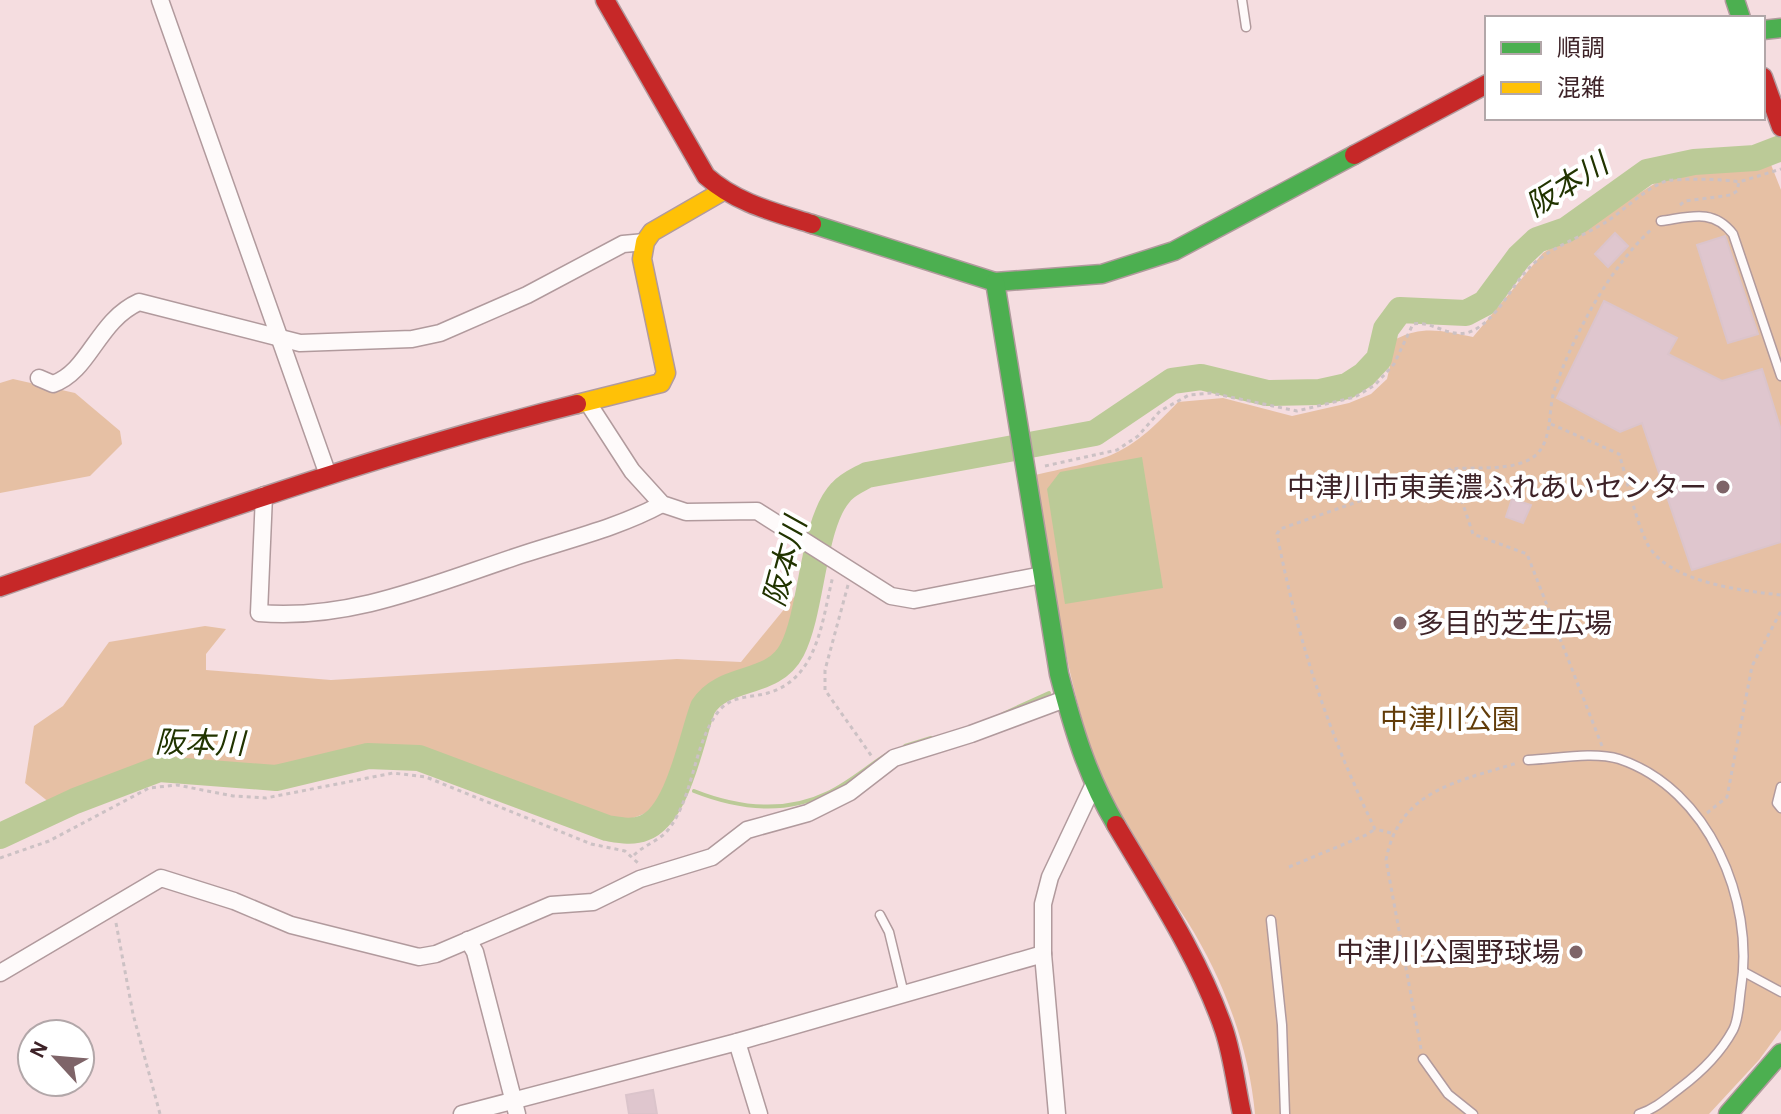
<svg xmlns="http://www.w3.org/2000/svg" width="1781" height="1114" font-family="'Alegreya Sans','Noto Sans JP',sans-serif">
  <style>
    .green { fill: #e6c0a4 }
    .water { fill: #bbca97 }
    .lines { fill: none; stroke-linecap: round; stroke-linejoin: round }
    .stream { stroke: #bbca97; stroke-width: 4 }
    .river { stroke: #bbca97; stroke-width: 26 }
    .building { fill: #dfc6ce; stroke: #dbc4cb; stroke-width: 2 }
    .lane-casing { stroke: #b19a9d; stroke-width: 11 }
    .street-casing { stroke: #b19a9d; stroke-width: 19 }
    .fast-casing { stroke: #b19a9d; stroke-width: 21 }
    .slow-casing { stroke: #b19a9d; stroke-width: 21 }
    .jam-casing { stroke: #b19a9d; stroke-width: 21 }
    .path { stroke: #ccc1c4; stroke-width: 3; stroke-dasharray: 4 4; stroke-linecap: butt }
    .lane { stroke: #fefafa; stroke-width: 8 }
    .street { stroke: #fefafa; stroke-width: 16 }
    .fast { stroke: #4caf50; stroke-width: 18 }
    .slow { stroke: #ffc107; stroke-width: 18 }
    .jam { stroke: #c62828; stroke-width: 18 }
    .poi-dot { fill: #7e6468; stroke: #fff; stroke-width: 3 }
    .labels { text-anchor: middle; stroke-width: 8; stroke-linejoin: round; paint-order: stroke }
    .poi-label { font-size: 28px; fill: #3e2328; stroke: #fff; text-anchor: end }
    .park-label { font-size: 28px; fill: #623c09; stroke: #fff }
    .water-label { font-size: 30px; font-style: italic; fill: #213400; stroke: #fff }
  </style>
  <rect width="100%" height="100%" fill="#f5dde0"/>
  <g class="green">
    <path d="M1770 162 1781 190V1030L1759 1060 1709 1114H1255C1249 1047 1223 978 1187 921 1161 880 1126 839 1107 793 1066 692 1053 581 1035 475 1110 458 1124 459 1178 402L1223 398 1292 416 1349 403 1371 394 1387 379 1396 339C1423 325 1444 331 1473 337L1543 253 1667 176Z"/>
    <polygon points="13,379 75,393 120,431 122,444 90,476 0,493 0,383"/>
    <polygon points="799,591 791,626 769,668 707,689 654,810 612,826 420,752 393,748 370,750 284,771 176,761 140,765 50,803 25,783 34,726 63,706 109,642 205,626 226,629 206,654 206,670 331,680 677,659 741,662"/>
  </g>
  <polygon class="water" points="1142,457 1163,588 1065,604 1047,489 1060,472"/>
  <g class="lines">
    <g class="stream">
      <polyline points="1003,714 1049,693"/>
      <polyline points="905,746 931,738"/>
      <polyline points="675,789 680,789"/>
      <path d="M694 791C737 808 785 814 828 793 849 783 867 767 886 755"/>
    </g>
    <path class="river" d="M0 836 75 801 159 769 276 778 368 756 419 758 607 828C619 830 632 833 644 828 678 816 691 739 703 707 724 674 773 687 792 650 813 609 812 523 841 492 848 484 858 480 867 475L1095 433 1172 381 1201 377 1267 393 1320 392 1347 386 1364 375 1379 359 1386 329 1400 310 1466 313 1485 303 1519 257 1537 240 1566 230 1647 172 1694 162 1755 158 1781 148"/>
  </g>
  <g class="building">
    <polygon points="1615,233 1628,246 1608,267 1595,254"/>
    <polygon points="1725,236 1758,334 1728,343 1697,245"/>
    <polygon points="1604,301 1677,338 1668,354 1722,381 1762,369 1781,430 1781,542 1692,570 1642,423 1620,432 1557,398"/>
    <polygon points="1512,499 1531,505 1523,523 1506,517"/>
    <polygon points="653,1090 657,1114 629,1114 626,1095"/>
  </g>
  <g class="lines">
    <defs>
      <g id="lane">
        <polyline points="1242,0 1246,27"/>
        <path d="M1661 221C1690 217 1713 208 1733 234L1781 376"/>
        <path d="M1528 760C1555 759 1593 751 1619 759 1709 789 1755 901 1741 988 1739 1001 1739 1019 1733 1030 1721 1052 1700 1073 1680 1088 1667 1098 1655 1109 1639 1114"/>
        <polyline points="1781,787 1777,803 1781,808"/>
        <polyline points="880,915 889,932 904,994"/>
        <polyline points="1271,920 1282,1025 1285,1114"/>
        <polyline points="1744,972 1781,992"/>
        <polyline points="1423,1059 1448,1094 1473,1114"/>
      </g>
      <g id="street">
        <polyline points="160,0 328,475"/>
        <path d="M39 378 53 384C90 371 97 321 139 302L300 343 412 339 440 333 527 295 623 244 645 242"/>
        <polyline points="588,403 632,471 662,504 686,512 757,511 891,596 914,600 1042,575"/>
        <path d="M264 495 259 613C352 621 438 582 524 554 570 539 620 527 662 504"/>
        <polyline points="468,940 475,952 517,1114"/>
        <polyline points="0,973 161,878 234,901 291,925 419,957 436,954 551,905 593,902 640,879 712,857 747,830 808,813 850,792 894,758 971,734 1065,699"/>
        <polyline points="737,1042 759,1114"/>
        <polyline points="462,1114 737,1042 1043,954"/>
        <polyline points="1057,1114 1043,954 1043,904 1050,877 1093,786"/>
      </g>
      <g id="fast">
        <polyline points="1735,0 1741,18"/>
        <polyline points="1763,30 1781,28"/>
        <polyline points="812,224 995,282 1102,274 1174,251 1354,155"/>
        <path d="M995 282 1059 674C1073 728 1087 776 1116 825"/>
        <polyline points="1728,1114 1781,1053"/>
      </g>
      <polyline id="slow" points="577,404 661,383 666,373 642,259 645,242 652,232 723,191"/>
      <g id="jam">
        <path d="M605 0 706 176C736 203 774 212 812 224"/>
        <polyline points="1763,77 1781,127"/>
        <polyline points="1354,155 1487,84"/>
        <path d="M0 587C191 521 380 453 577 404"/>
        <path d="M1116 825C1155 891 1199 957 1224 1030 1233 1057 1236 1087 1242 1114"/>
      </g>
    </defs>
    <use href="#lane" class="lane-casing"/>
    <use href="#street" class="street-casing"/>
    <use href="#fast" class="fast-casing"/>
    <use href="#slow" class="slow-casing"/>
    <use href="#jam" class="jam-casing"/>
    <g class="path">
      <polyline points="1680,205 1685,201 1731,195 1737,191 1739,182 1781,169"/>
      <path d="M1551 424 1619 454C1628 482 1634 516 1647 543 1666 582 1743 591 1781 595"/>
      <path d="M1045 466 1117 450 1138 436 1160 411 1189 395 1211 393 1297 411 1355 397 1375 385 1394 364 1413 324C1435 320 1453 343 1476 329 1502 313 1511 285 1532 265 1553 246 1582 237 1606 222 1625 210 1644 189 1666 181 1677 178 1727 179 1739 182"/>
      <polyline points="848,585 825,670 825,690 873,758"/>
      <path d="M1602 746 1527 554 1473 534 1451 469C1473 467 1504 470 1524 462 1556 450 1546 413 1555 388 1574 334 1611 265 1653 228"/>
      <polyline points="1707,813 1727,797 1752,666 1781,611"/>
      <path d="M1391 833 1375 829C1328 733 1297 638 1277 534L1280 529 1451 469"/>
      <path d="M634 855C644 845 659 841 668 830 694 797 693 745 718 712 731 695 750 698 768 693 819 678 822 619 833 576"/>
      <polyline points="0,858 49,841 149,788 177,785 233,796 266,798 393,773 426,777 591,844 625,851 639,864"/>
      <polyline points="1289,867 1366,835 1375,829"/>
      <polyline points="116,923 133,1014 160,1114"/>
      <path d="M1421 1049 1386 860C1399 790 1457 782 1517 763"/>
    </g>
    <use href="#lane" class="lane"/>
    <use href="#street" class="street"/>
    <use href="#fast" class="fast"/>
    <use href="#slow" class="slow"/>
    <use href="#jam" class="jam"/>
  </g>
  <g class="poi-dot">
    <circle cx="1723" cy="487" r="8"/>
    <circle cx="1400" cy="623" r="8"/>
    <circle cx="1576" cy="952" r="8"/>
  </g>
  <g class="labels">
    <g class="poi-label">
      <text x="1707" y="497">中津川市東美濃ふれあいセンター</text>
      <text x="1416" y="633" text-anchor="start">多目的芝生広場</text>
      <text x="1560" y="962">中津川公園野球場</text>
    </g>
    <g class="park-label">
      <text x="1450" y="729">中津川公園</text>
    </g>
    <g class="water-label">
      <text transform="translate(1567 185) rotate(-32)" y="10">阪本川</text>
      <text transform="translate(785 562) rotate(-75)" y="10">阪本川</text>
      <text transform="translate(200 743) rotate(1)" y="10">阪本川</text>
    </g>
  </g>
  <rect x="1485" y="16" width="280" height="104" fill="#ffffff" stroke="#b2a7a9" stroke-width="2"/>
  <rect x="1501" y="42" width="40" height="12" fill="#4caf50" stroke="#b2a7a9" stroke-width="2"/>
  <text x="1557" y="56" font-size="24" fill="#3e2328">順調</text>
  <rect x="1501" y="82" width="40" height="12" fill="#ffc107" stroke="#b2a7a9" stroke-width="2"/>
  <text x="1557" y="96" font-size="24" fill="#3e2328">混雑</text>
  <g transform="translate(56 1058) rotate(296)"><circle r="38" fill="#ffffff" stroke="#b2a7a9" stroke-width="2"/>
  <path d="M0-6L14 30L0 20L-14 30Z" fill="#7e6468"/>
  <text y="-12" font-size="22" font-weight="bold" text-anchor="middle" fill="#3e2328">N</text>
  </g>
</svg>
